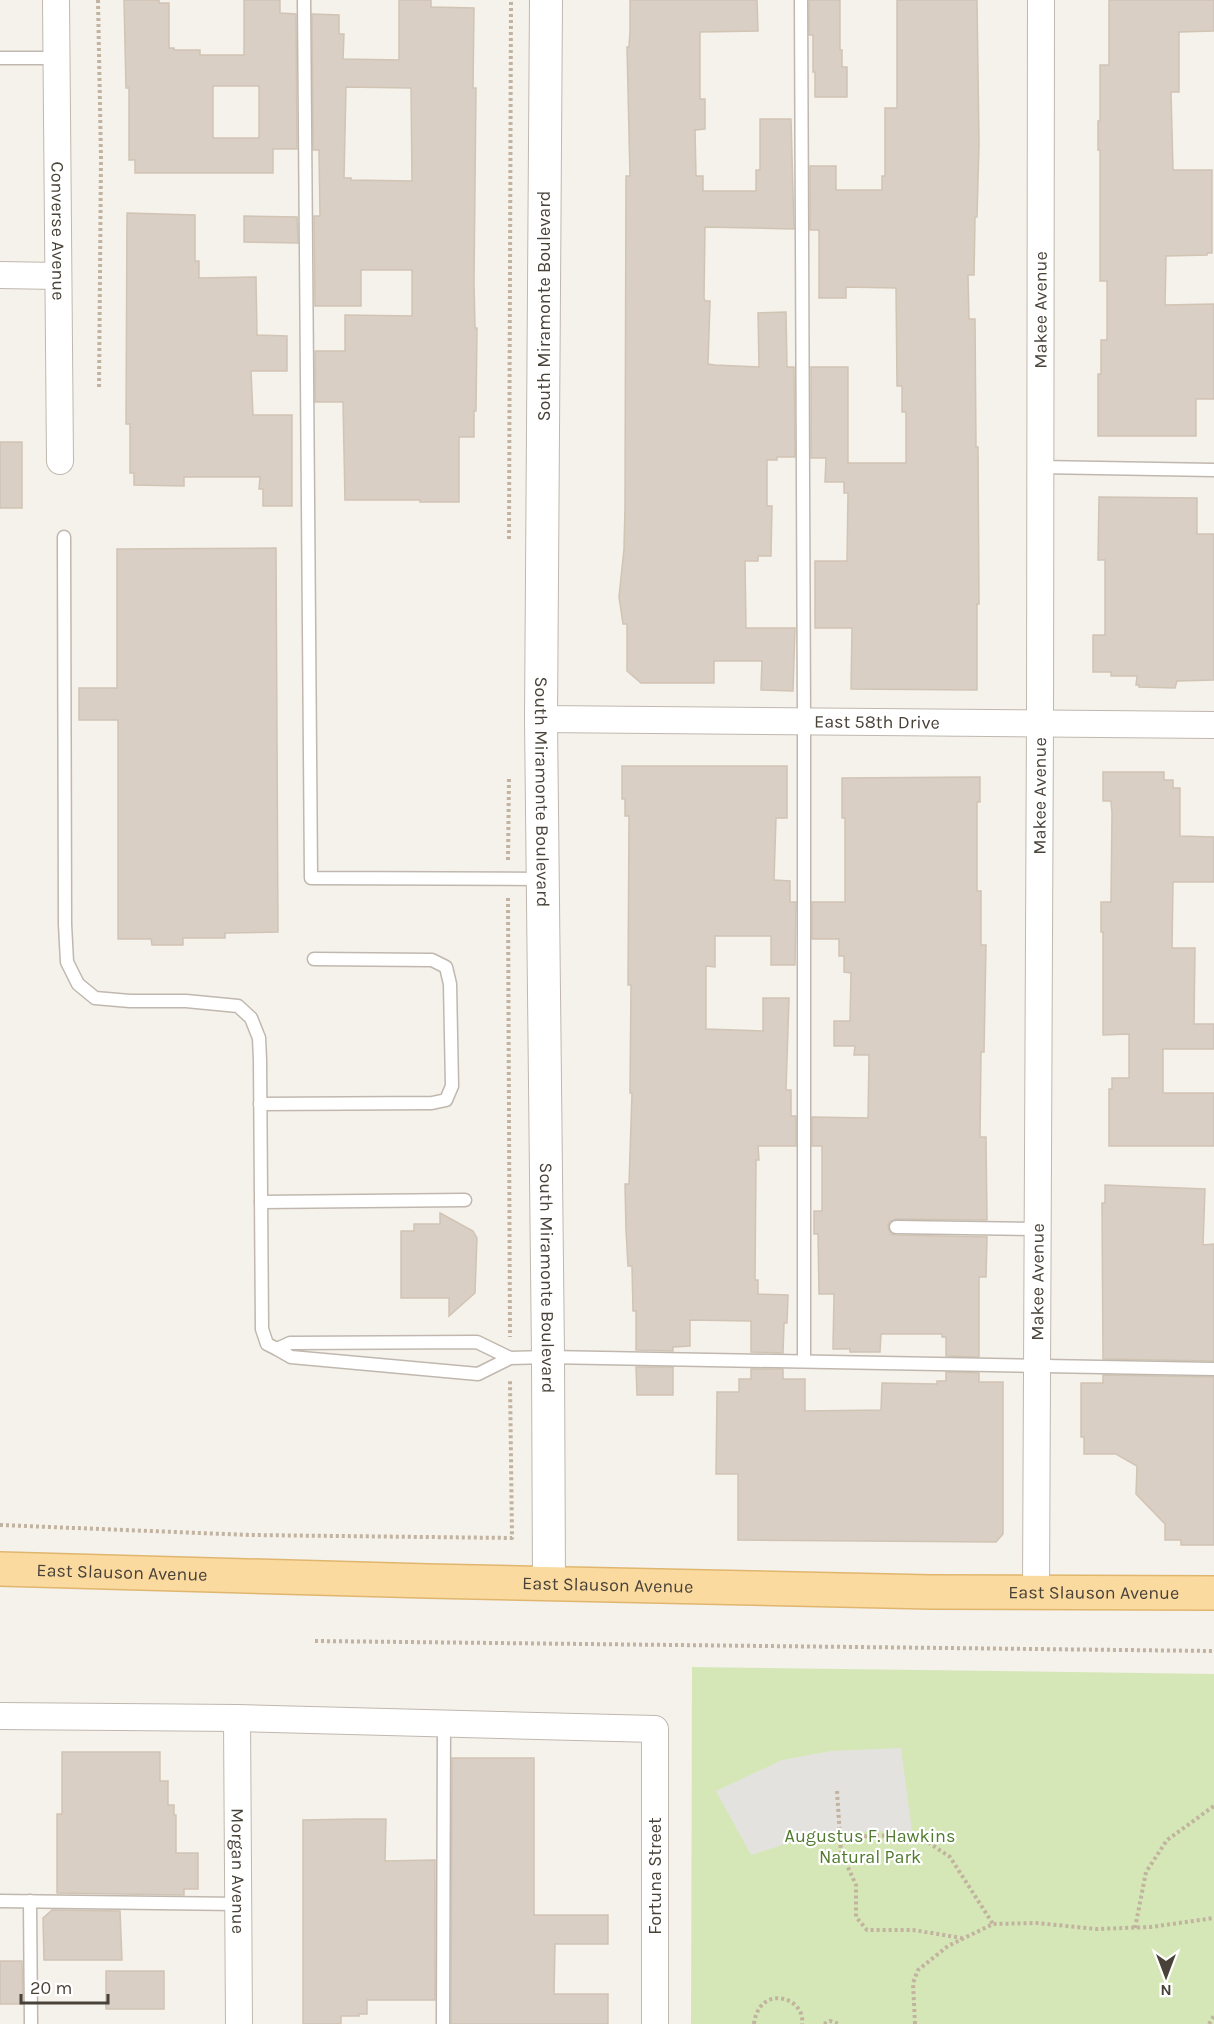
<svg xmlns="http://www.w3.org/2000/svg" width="1214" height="2024" font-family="Karla,sans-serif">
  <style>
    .green { fill: #d5e7b6 }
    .parking { fill: #e4e2df }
    .building { fill: #d9cfc4; stroke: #d1c4b4; stroke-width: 1.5; fill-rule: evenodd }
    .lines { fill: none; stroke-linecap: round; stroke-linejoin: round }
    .service-casing { stroke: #c0b8ae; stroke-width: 15 }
    .minor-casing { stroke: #c0b8ae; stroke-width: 28 }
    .tertiary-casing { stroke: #c0b8ae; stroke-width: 34 }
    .primary-casing { stroke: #e0b66e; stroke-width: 36 }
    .path { stroke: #c2b3a0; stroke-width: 4; stroke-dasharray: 3 3; stroke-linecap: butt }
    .service { stroke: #fff; stroke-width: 12 }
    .minor { stroke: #fff; stroke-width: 26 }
    .tertiary { stroke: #fff; stroke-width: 32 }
    .primary { stroke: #fada9f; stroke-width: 33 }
    .labels { text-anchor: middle; stroke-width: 4.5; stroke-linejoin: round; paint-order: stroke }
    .street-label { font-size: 18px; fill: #494239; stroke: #fff }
    .park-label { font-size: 18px; fill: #507a2d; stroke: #fff }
  </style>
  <rect width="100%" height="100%" fill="#f5f1eb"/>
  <polygon class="green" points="692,1667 1214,1674 1214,2024 691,2024"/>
  <polygon class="parking" points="901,1748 912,1831 822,1832 751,1855 716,1791 782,1760 831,1751"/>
  <g class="building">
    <path d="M124 0H159V3H169V48H174V50H200V55H244V0H280V13L296 14 297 149H273V173H135V160H129V88H126ZM213 86H259V138H213Z"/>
    <path d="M399 0H431V7L474 8 473 88H476L474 282 475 328H477L476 411H474V437H459V502H420V500H345L343 402H315V351H345V315L412 316V270H361V306H315L314 216H320L319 150H313L312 14 339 15V34H344L343 59 399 60ZM346 87 411 88 412 181 351 180V178H344Z"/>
    <polygon points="630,0 757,0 758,31 700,32 700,99 705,99 705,129 695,130 696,176 703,176 703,191 756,191 756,170 760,170 760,119 791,119 794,229 705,227 704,298 705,301 710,301 708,364 715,365 759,367 758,313 786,312 787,367 794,367 795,457 777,457 777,460 767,460 767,506 772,506 771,556 758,556 758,561 745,561 746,628 795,628 793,691 761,690 762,661 714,661 714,683 641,683 627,671 627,624 623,624 619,597 624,549 625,507 626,176 630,176 627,47 629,47 630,32"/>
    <polygon points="809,0 840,0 840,50 842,50 842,67 847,67 847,97 815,97 815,72 813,72 813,35 809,35"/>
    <polygon points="897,0 977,0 979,144 977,217 975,217 974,275 968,275 969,319 975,319 976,447 978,447 979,604 977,604 977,690 851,689 852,628 815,628 815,561 847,561 848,493 844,493 844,482 825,482 826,458 811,458 811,367 848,367 848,463 906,463 906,412 902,412 902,386 897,386 896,288 846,287 846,298 819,298 819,230 810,230 810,166 836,166 836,190 882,190 882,176 885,176 885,108 897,108"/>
    <polygon points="1109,0 1214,0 1214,31 1179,32 1179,92 1171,92 1173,170 1212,170 1212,253 1207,253 1207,255 1166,256 1165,305 1214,304 1214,399 1196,399 1196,436 1098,436 1098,374 1101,374 1101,340 1107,340 1107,281 1100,281 1100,150 1098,150 1098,121 1100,121 1100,65 1109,65"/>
    <polygon points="127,213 195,215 195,261 199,261 199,278 256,277 257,335 287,336 287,371 251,371 253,415 292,415 292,506 263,506 263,489 259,489 260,477 184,477 184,486 134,485 134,473 130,473 130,424 126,424"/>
    <polygon points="244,216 297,217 298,243 244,242"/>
    <rect x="0" y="442" width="22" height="66"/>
    <polygon points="1099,497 1197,498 1197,534 1214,534 1214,680 1177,681 1175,688 1139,687 1139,685 1136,685 1137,676 1111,676 1111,672 1093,672 1093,635 1105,635 1105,560 1098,560"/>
    <polygon points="276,548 278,932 225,933 225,938 183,938 183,945 152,945 151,939 118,939 118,720 79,720 79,688 117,688 117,549"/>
    <polygon points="622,766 787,766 787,818 776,818 774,880 790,881 790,902 796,902 795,965 771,965 771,936 715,936 715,967 706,966 706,1029 763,1031 763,998 789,998 786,1090 791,1090 791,1116 796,1116 796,1146 758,1146 759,1160 756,1160 755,1280 758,1280 758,1294 788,1295 787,1323 784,1323 783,1353 751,1352 751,1321 690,1320 690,1346 673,1347 673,1351 636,1350 636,1311 633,1311 632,1266 628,1266 626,1230 625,1184 629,1184 632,1093 630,1093 631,985 628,985 629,816 625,816 625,799 622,799"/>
    <polygon points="1103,772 1164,772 1164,780 1173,780 1173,788 1180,788 1180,836 1214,837 1214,882 1173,882 1172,948 1195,948 1194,1024 1214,1024 1214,1049 1163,1049 1163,1093 1214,1093 1214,1146 1109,1146 1109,1089 1112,1089 1112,1078 1129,1078 1129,1034 1103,1035 1103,932 1101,932 1101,902 1111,902 1112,813 1111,801 1103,801"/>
    <polygon points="980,777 980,802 977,802 977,891 981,891 981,945 986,945 984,1052 981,1052 980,1137 986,1137 987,1220 896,1219 889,1222 888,1227 891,1234 896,1235 987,1237 986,1277 979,1277 979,1357 946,1356 946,1337 942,1337 942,1334 881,1334 880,1352 850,1352 850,1349 833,1349 834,1294 819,1294 818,1234 814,1234 814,1211 822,1211 822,1146 812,1146 812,1117 868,1118 869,1055 854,1055 855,1046 834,1046 834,1021 850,1021 851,973 844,972 844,956 839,956 839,939 812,939 812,902 845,902 845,818 842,818 842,778"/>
    <polygon points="1105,1185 1205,1189 1203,1245 1214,1244 1214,1361 1103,1359 1102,1203 1105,1203"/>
    <polygon points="440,1213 473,1231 477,1238 475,1293 449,1316 449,1298 401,1298 401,1231 414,1231 414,1224 440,1224"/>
    <polygon points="636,1367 673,1367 673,1395 637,1395"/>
    <polygon points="751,1369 783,1369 783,1379 805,1379 805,1411 881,1410 882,1383 937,1384 937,1381 946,1381 946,1372 979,1373 979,1382 1003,1382 1003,1534 996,1542 738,1540 738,1474 716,1474 717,1392 739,1392 739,1379 751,1379"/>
    <polygon points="1103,1375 1214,1377 1214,1545 1181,1545 1181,1540 1165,1540 1165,1524 1136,1494 1137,1466 1116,1454 1084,1454 1084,1437 1081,1437 1081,1383 1103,1383"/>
    <polygon points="62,1752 160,1752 160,1781 168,1781 168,1805 174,1805 174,1815 176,1815 176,1853 198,1853 198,1889 184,1889 184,1895 57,1893 57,1814 62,1814"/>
    <polygon points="452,1758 534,1758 534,1915 608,1915 608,1944 555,1944 554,1994 608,1994 608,2024 451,2024"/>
    <polygon points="358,1819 386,1819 385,1861 435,1860 435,2000 367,2000 367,2014 359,2014 359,2016 341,2016 341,2024 303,2024 303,1820"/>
    <polygon points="52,1910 120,1911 122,1960 44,1960 43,1918"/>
    <polygon points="0,1961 22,1961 23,2004 0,2004"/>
    <rect x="106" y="1971" width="58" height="38"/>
  </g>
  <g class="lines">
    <defs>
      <g id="service">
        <polyline points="304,0 311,878 542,879"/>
        <polyline points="801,0 804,720 804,1361"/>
        <polyline points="0,58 56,58"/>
        <polyline points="1040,467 1214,470"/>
        <polyline points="64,537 65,924 67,962 78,984 95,998 130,1001 186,1001 238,1006 251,1018 259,1038 260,1060 262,1329 267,1344 277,1349"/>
        <polyline points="260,1104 432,1103 446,1100 452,1086 450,984 446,967 432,960 314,959"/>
        <polyline points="261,1202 465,1200"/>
        <polyline points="896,1227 1037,1229"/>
        <polyline points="510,1358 477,1342 290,1343 277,1349 291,1357 478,1374 510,1358 548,1357 1214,1369"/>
        <polyline points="0,1901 238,1904"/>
        <polyline points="30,1901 31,2024"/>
        <polyline points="443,2024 444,1724"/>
      </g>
      <g id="minor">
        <path id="s1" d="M56 0 60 461"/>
        <polyline points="0,275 58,276"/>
        <path id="s2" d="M541 719 1214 725"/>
        <path id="s3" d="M1036 1592 1040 722 1041 0"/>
        <polyline points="0,1716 237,1718 655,1729 655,2024"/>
        <path id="s4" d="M237 1718 239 2024"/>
      </g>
      <g id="tertiary">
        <path id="s5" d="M546 0 541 719 548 1357 549 1584"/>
      </g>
      <g id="primary">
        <path id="s6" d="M0 1569 428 1581 931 1592 1214 1593"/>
      </g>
    </defs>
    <use href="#service" class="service-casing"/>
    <use href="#minor" class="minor-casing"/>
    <use href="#tertiary" class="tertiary-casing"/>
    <use href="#primary" class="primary-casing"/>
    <g class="path">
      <polyline points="98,0 101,158 99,390"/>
      <polyline points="509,539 511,0"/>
      <polyline points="508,860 509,778"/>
      <polyline points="508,898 510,1337"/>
      <polyline points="0,1525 250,1535 512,1538 510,1381"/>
      <polyline points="315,1641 1214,1651"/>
      <polyline points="837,1791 841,1852 856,1885 856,1917 867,1930 913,1930 962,1938"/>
      <polyline points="840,1837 904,1835 920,1837 950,1857 993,1924"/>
      <polyline points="1135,1928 1146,1872 1167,1840 1214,1806"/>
      <path d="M754 2024C759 1983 806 1997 802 2024"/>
      <polyline points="824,2024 830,2021 839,2024"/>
      <polyline points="915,2024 913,1983 918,1970 948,1946 993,1924 1037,1923 1096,1929 1151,1927 1214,1918"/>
      <polyline points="1209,2024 1214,2016"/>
    </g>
    <use href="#service" class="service"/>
    <use href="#minor" class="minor"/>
    <use href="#tertiary" class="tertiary"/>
    <use href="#primary" class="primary"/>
  </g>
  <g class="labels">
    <g class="street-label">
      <text dy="6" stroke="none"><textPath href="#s1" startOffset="231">Converse Avenue</textPath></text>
      <text transform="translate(544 306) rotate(-90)" y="6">South Miramonte Boulevard</text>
      <text dy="6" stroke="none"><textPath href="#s3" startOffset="1282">Makee Avenue</textPath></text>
      <text dy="6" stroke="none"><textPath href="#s2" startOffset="336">East 58th Drive</textPath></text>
      <text dy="6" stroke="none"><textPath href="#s5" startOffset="792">South Miramonte Boulevard</textPath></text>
      <text dy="6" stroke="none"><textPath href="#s3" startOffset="796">Makee Avenue</textPath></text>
      <text dy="6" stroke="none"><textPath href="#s5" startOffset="1278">South Miramonte Boulevard</textPath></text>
      <text dy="6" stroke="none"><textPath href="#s3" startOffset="310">Makee Avenue</textPath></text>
      <text dy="6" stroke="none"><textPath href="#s6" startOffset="122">East Slauson Avenue</textPath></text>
      <text dy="6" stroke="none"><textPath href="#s6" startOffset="608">East Slauson Avenue</textPath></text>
      <text dy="6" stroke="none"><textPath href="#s6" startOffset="1094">East Slauson Avenue</textPath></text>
      <text dy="6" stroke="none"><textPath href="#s4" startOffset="153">Morgan Avenue</textPath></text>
      <text transform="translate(655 1876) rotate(-90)" y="6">Fortuna Street</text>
    </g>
    <g class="park-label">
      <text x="870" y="1842">Augustus F. Hawkins<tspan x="870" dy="21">Natural Park</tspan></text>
    </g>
  </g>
  <g transform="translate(1166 1976) rotate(180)" stroke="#ffffff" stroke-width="4.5" paint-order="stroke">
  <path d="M0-4.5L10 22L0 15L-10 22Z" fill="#494239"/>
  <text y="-9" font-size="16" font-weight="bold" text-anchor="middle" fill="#494239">N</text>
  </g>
  <path d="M21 1994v9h87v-9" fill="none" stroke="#494239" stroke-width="3"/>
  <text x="30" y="1994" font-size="18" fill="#494239" stroke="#ffffff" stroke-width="4.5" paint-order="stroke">20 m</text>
</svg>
